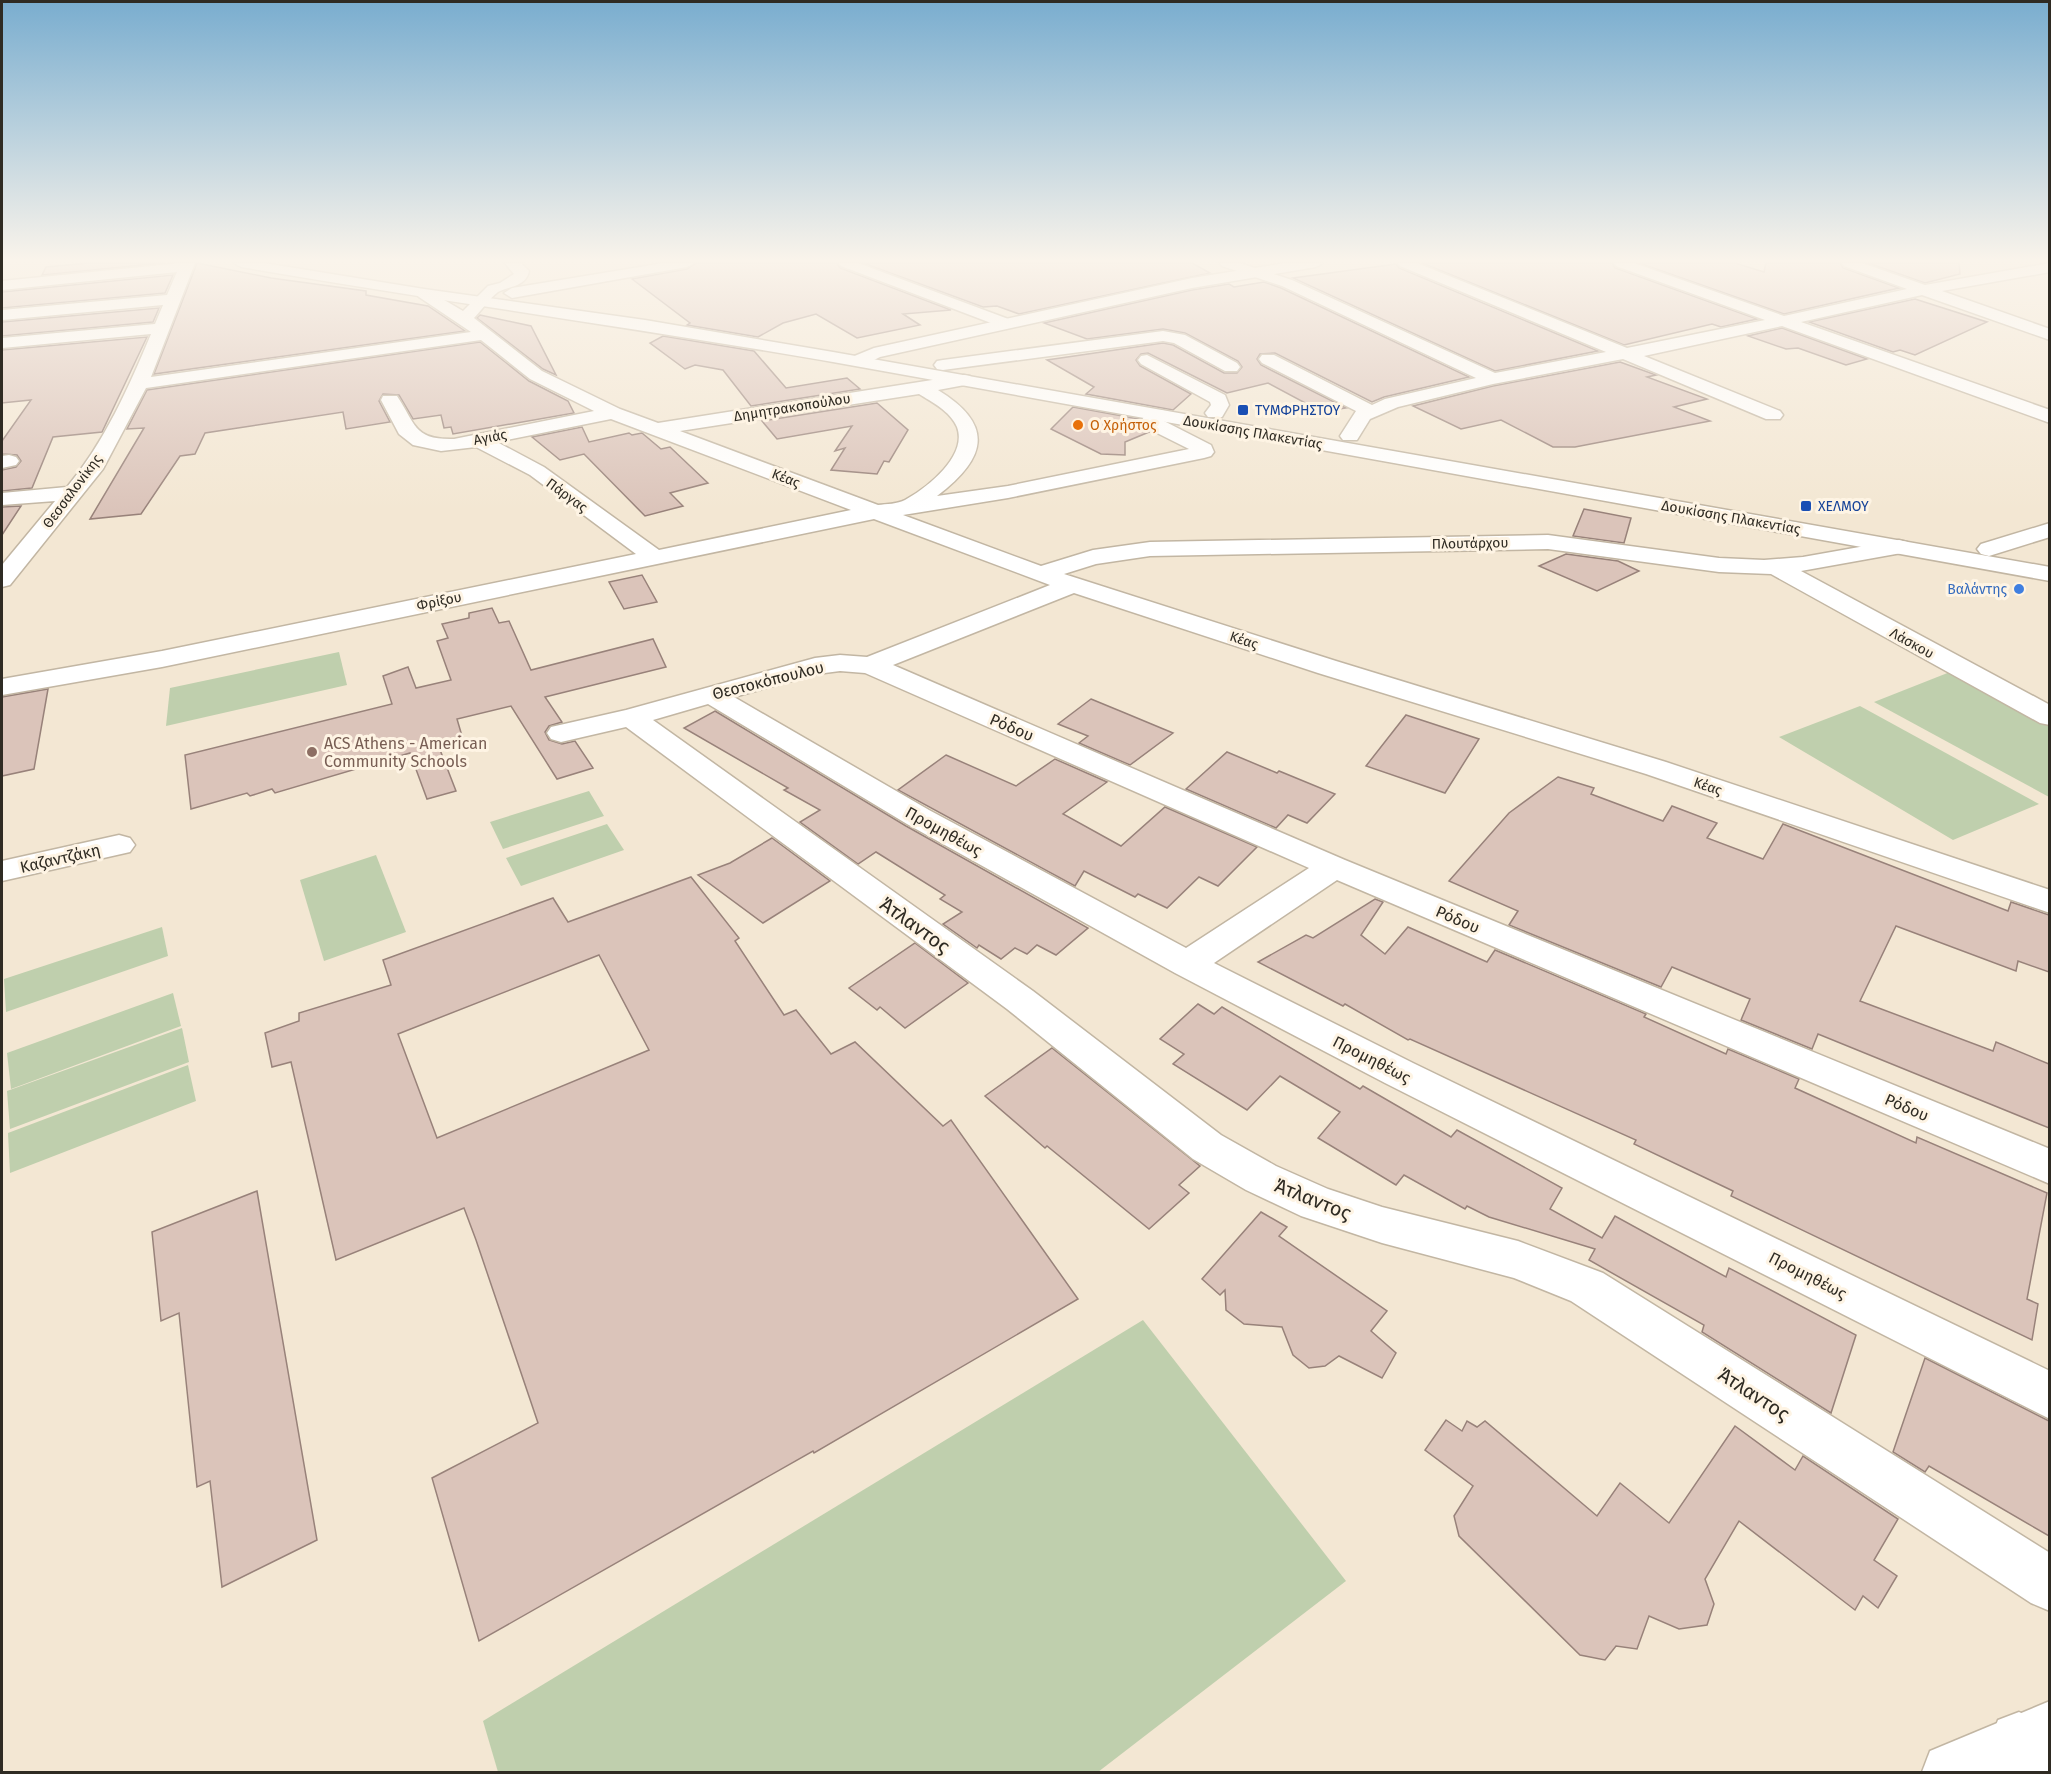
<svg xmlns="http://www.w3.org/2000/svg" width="2051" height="1774" font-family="'Fira Sans',sans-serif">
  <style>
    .green { fill: #bfcfad }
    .building { fill: #dbc4ba; stroke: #98827a; stroke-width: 1.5; fill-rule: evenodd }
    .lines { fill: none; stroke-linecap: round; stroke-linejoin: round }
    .pedestrian-casing { stroke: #c2b6a3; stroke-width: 3 }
    .minor-casing { stroke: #c2b6a3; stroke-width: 3 }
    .tertiary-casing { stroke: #c2b6a3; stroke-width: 3 }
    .secondary-casing { stroke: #c2b6a3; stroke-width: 3 }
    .pedestrian { fill: #fff; fill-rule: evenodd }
    .minor { fill: #fff; fill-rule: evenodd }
    .tertiary { fill: #fff; fill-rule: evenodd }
    .secondary { fill: #fff; fill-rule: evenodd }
    .transit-dot { fill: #1a4fb4; stroke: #fef4e4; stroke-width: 2 }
    .food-dot { fill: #e8710a; stroke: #fef4e4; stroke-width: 2 }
    .shop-dot { fill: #3f7fe0; stroke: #fef4e4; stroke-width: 2 }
    .education-dot { fill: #8d6e63; stroke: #fef4e4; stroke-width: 2 }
    .labels { text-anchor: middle; stroke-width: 6; stroke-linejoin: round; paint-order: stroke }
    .far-street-label { font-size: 14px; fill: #2f2b23; stroke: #fef4e4 }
    .far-transit-label { font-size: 14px; fill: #164399; stroke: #fef4e4; text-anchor: start }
    .far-food-label { font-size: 14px; fill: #c56008; stroke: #fef4e4; text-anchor: start }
    .far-shop-label { font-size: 14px; fill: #366cbe; stroke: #fef4e4; text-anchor: end }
    .street-label { font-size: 16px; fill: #2f2b23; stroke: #fef4e4 }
    .education-label { font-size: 16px; fill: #785e54; stroke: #fef4e4; text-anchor: start }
    .near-street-label { font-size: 20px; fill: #2f2b23; stroke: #fef4e4 }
  </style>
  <rect width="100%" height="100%" fill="#f3e7d3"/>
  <g class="green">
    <polygon points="339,652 347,685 166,726 170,688"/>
    <polygon points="1950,672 2049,723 2049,797 1874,702"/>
    <polygon points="1860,706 2039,804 1953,840 1779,737"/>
    <polygon points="589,791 604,816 503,849 490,822"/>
    <polygon points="607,824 624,850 521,886 506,858"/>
    <polygon points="376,855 406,932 324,961 300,880"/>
    <polygon points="162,927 168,956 6,1012 4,979"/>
    <polygon points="173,993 181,1026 11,1089 7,1053"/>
    <polygon points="182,1028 189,1062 10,1129 7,1091"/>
    <polygon points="188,1065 196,1101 10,1173 8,1133"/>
    <polygon points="1143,1320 1346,1581 1098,1772 498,1772 483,1721"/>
  </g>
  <g class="building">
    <polygon points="89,263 163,263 42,275 46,267"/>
    <polygon points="197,263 271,278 366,291 366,295 428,306 465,331 154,374"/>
    <polygon points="696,263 837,263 840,268 951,310 903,314 920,325 857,338 816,314 783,323 758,337 687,325 690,323 632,279 687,269"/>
    <polygon points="863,263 1192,263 1210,273 1019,314 997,306 983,307"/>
    <polygon points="1422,263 1612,263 1615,268 1757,319 1721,327 1712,324 1624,345"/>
    <polygon points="1639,263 1735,263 1764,272 1766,263 1840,263 1843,268 1899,288 1784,314"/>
    <polygon points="1868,263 1959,263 1960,274 1925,283"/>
    <polygon points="1396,264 1399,268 1598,351 1495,371 1293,278"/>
    <polygon points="173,275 165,293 2,308 2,292"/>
    <polygon points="1264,282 1281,288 1469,377 1384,397 1372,402 1275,353 1260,354 1257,359 1261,365 1346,408 1322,412 1268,383 1227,393 1148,353 1141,354 1136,360 1140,366 1191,394 1173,410 1086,394 1094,387 1047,360 1163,343 1173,345 1224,373 1237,373 1242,367 1238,361 1185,333 1163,329 1087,339 1044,323 1192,290 1229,284 1234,287"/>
    <polygon points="1915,299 1987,322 1915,355 1900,350 1893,352 1809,322"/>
    <polygon points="159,308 153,322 2,336 2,322"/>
    <polygon points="480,315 531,326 556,375 543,369 477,318"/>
    <polygon points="1782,328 1867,359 1846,365 1798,348 1786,349 1748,336"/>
    <polygon points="663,336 754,351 786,388 847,378 860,389 751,406 723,370 695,365 685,369 650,343"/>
    <polygon points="147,337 102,432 53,437 32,488 2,491 2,470 16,467 21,461 17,455 2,454 2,441 31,400 2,403 2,350"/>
    <polygon points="480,342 529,381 568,401 574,413 453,434 451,427 444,428 441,415 413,419 399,395 383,394 379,401 390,422 346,429 343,412 205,433 195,454 180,456 141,514 90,519 144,428 127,429 147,390"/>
    <polygon points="1620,362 1656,375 1647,377 1707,399 1674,407 1710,421 1575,447 1553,447 1501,420 1461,429 1413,406 1493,386"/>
    <polygon points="877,403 908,430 889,462 884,461 877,474 831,470 845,448 835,451 852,426 777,439 762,421"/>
    <polygon points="1073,407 1139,419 1138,422 1141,427 1149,432 1125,442 1125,455 1101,454 1051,429"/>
    <polygon points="582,427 589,442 629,433 632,435 642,433 661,449 670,447 708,483 670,493 683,506 645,516 584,454 560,460 532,437"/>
    <polygon points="21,506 2,535 2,507"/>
    <polygon points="1584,509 1631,518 1624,543 1573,536"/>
    <polygon points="1566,554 1618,561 1639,571 1597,591 1539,566"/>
    <polygon points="642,575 657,602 624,609 609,582"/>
    <polygon points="492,608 499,623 509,621 531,670 653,639 666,667 545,697 562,722 549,726 545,732 549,740 562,744 575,741 593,768 557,779 511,706 457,719 462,736 437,742 456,791 427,799 410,753 275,793 272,789 250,796 247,793 191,809 185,755 392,704 383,676 408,667 416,688 451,680 437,641 448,638 442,624 469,618 469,613"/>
    <polygon points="48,689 34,769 2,776 2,697"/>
    <polygon points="1091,699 1125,713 1173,733 1130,765 1079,743 1088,736 1058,724"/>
    <polygon points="715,711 906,826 1088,928 1056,955 1037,945 1027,954 1015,948 1001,959 979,945 977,948 943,924 962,912 940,899 945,895 876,852 858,864 800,822 820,810 784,790 788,788 684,728"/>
    <polygon points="1406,715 1479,739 1445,793 1366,766"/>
    <polygon points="1227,752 1277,773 1279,771 1335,794 1307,823 1288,815 1276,828 1186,789"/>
    <polygon points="946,755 1016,786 1055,759 1107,782 1063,814 1121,846 1165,807 1257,847 1218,886 1199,877 1167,908 1138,894 1135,897 1084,871 1075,886 898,790"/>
    <polygon points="1558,777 1594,788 1591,794 1663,821 1672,806 1717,823 1707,838 1763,859 1783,824 2008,911 2011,902 2049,915 2049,972 2018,961 2016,971 1896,926 1860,1001 1993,1051 1996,1042 2049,1064 2049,1128 1818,1034 1812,1049 1741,1020 1750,999 1672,967 1661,987 1509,925 1518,911 1449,881 1509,813"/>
    <polygon points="772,838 830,881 763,923 698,875 730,863"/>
    <path d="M691 877 739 938 735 941 784 1015 796 1010 831 1054 855 1042 943 1126 951 1120 1078 1299 814 1453 813 1451 479 1641 432 1478 538 1423 476 1240 464 1208 336 1260 291 1062 272 1067 265 1033 299 1021V1013L391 985 383 960 553 898 568 922ZM599 955 649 1050 437 1138 398 1034Z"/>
    <polygon points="1375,899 1383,902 1361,935 1385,954 1408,927 1487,962 1495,950 1646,1014 1644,1017 1726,1054 1728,1049 1799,1079 1795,1088 1916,1143 1917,1137 2047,1193 2027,1299 2038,1304 2032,1340 1731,1196 1733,1191 1634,1144 1636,1140 1410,1039 1408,1040 1345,1004 1343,1006 1258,962 1306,935 1313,938"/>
    <polygon points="915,943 968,983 905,1028 880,1007 877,1010 849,988"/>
    <polygon points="1198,1004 1214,1014 1222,1007 1360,1089 1363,1086 1451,1137 1457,1130 1562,1188 1550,1209 1602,1238 1615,1216 1726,1277 1729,1268 1856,1335 1831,1413 1702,1332 1704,1325 1589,1260 1595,1249 1489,1217 1467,1206 1465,1209 1404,1175 1396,1185 1318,1138 1340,1112 1280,1076 1247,1110 1173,1064 1184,1054 1160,1039"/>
    <polygon points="1052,1048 1200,1166 1179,1185 1189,1193 1149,1229 1047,1146 1045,1148 985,1096"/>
    <polygon points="257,1191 317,1540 222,1587 210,1481 197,1487 179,1313 161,1321 152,1232"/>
    <polygon points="1261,1212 1287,1227 1279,1236 1387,1311 1371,1331 1396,1353 1382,1378 1339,1356 1325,1366 1309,1368 1293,1355 1282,1327 1244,1324 1226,1310 1225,1290 1220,1295 1202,1279"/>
    <polygon points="1925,1358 2049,1421 2049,1536 1929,1466 1925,1472 1893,1452"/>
    <polygon points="1446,1420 1462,1431 1467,1421 1477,1427 1485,1421 1597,1516 1620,1483 1669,1523 1735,1426 1795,1470 1803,1456 1898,1519 1874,1560 1897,1576 1878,1608 1863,1596 1855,1610 1739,1521 1705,1579 1714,1604 1707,1625 1679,1629 1649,1616 1637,1649 1616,1646 1605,1660 1580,1655 1459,1536 1454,1516 1473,1486 1425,1450"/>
  </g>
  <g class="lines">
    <defs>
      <polygon id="pedestrian" points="664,263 694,263 687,267 512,298 504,293 512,288"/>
      <g id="minor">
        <path d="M181 263H195L151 377 471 332 419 297 416 294 419 291H429L463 311 488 286 500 283 514 274 505 263H521L529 271C526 287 509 286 498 292 490 298 481 311 474 318L542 371 620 409 658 423 964 375 970 376 973 380 970 384 938 390C995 425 987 458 937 496L1008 486 1189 449 1143 426 1140 422C1149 410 1155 408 1169 412L1172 416 1164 421 1211 445 1214 452 1211 456 1204 458 1008 498 903 515 1041 566 1093 550 1150 542 1548 535 1719 558 1764 560 1803 557 1899 540 1907 542 1910 547 1907 552 1801 571 2050 705V725L2040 723 1771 574 1719 572 1548 549 1150 556 1096 564 1064 574 1336 661 1666 762 2050 890V913L1646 774 1318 673 1074 593 893 665 1345 860 2050 1149V1184L1337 880 1214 963 1413 1063 2050 1371V1419L1385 1083 1175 973 907 824 708 704 653 720 1033 991 1221 1135 1276 1166 1328 1189 1382 1207 1518 1241 1603 1273 2050 1553V1611L2031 1603 1571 1301 1514 1278 1382 1243 1301 1216 1246 1190 1193 1159 1007 1009 626 727 561 742 551 739 547 733 551 727 626 710 815 658 840 655 867 657 1050 585 874 519 162 667 2 695V679L162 651 636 554 530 475 476 447 441 451 413 445 399 434 381 400 383 396H397C416 424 413 440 454 439L594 411 530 379 481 340 146 388 103 469 10 585 2 587V565L55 501 2 505V493L67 487C104 443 129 387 151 334L2 348V338L155 324 163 305 2 320V310L167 295 177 272 2 290V281ZM919 394C932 402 950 411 957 427 968 456 927 488 905 500 898 504 886 504 878 505L680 431ZM611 419 851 510 659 550 544 467 497 442ZM840 671 865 673 1309 868 1186 948 929 810 734 697 817 674Z"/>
        <polygon points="839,263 858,263 1011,320 1013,323 1011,326 999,326 841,266"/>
        <polygon points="1220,263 1240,263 1292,280 1495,373 1606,352 1400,266 1398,263 1417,263 1627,348 1765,320 1616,266 1614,263 1634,263 1784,316 1907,289 1844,266 1842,263 1862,263 1925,285 2050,263 2050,272 1942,291 2050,329 2050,340 1922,295 1801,322 2050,410 2050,423 1782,326 1644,356 1780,411 1783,415 1780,419 1766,419 1623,359 1493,384 1398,407 1370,419 1357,440 1343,440 1340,436 1356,411 1262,363 1259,359 1262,355 1274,355 1372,405 1385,399 1476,378 1282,286 1222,266"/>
        <polygon points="1163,331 1185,335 1237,363 1240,367 1237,371 1225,371 1174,343 1163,341 943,370 937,369 934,365 937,361 943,360"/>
        <polygon points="1147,355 1225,395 1229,405 1222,417 1208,417 1205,413 1211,405 1210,402 1141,364 1138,360 1141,356"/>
        <polygon points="9,455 16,457 19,461 16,465 2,468 2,456"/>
        <polygon points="2050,523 2050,537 1989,556 1981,554 1977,549 1981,544"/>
        <polygon points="119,835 130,838 135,845 130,852 2,881 2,861"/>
        <path d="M2019 1712C2051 1727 2050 1736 2050 1772H2007L1998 1762 1990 1741 1998 1720Z"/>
      </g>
      <g id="tertiary">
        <polygon points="1286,263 1323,263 1316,267 1192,288 880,357 864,365 852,365 849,361 852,357 874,348 1192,278"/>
        <polygon points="2050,1701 2050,1759 2019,1772 1922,1772 1930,1751"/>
      </g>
      <path id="secondary" d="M234 263H264L424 289 645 320 833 352 2050 567V581L833 362C636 328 438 301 241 267Z"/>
    </defs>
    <use href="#pedestrian" class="pedestrian-casing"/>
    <use href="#minor" class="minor-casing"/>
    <use href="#tertiary" class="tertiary-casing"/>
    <use href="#secondary" class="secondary-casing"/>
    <use href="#pedestrian" class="pedestrian"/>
    <use href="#minor" class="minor"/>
    <use href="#tertiary" class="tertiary"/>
    <use href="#secondary" class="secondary"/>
  </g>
  <linearGradient id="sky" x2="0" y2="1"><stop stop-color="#79adcf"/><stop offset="0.51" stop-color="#faf4eb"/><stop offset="1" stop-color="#faf4eb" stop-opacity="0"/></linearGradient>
  <rect width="2051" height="511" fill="url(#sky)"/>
  <g class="transit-dot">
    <rect x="1237" y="404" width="12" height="12" rx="3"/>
    <rect x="1800" y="500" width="12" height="12" rx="3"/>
  </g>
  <circle class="food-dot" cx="1078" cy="425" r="6"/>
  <circle class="shop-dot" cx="2019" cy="589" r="6"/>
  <circle class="education-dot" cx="312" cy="752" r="6"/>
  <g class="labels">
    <g class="far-street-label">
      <text transform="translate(792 407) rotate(-9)" y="5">Δημητρακοπούλου</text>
      <text transform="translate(1253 432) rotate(10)" y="5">Δουκίσσης Πλακεντίας</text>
      <text transform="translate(490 437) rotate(-11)" y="5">Αγιάς</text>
      <text transform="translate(786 478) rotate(21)" y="5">Κέας</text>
      <text transform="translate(72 491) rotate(-53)" y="5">Θεσσαλονίκης</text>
      <text transform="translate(567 495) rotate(36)" y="5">Πάργας</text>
      <text transform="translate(1731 517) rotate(10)" y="5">Δουκίσσης Πλακεντίας</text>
      <text transform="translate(1470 543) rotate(-1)" y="5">Πλουτάρχου</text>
      <text transform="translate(439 601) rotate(-12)" y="5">Φρίξου</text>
      <text transform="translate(1244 640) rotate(18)" y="5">Κέας</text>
      <text transform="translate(1912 643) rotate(29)" y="5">Λάσκου</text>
      <text transform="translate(1708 786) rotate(19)" y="5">Κέας</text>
    </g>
    <g class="far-transit-label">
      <text x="1255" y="415">ΤΥΜΦΡΗΣΤΟΥ</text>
      <text x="1818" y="511">ΧΕΛΜΟΥ</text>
    </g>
    <g class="far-food-label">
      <text x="1090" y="430">Ο Χρήστος</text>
    </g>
    <g class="far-shop-label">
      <text x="2007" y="594">Βαλάντης</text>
    </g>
    <g class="street-label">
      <text transform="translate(768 680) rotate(-14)" y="6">Θεοτοκόπουλου</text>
      <text transform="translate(1012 727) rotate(23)" y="6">Ρόδου</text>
      <text transform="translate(944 831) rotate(29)" y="6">Προμηθέως</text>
      <text transform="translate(60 858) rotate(-13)" y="6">Καζαντζάκη</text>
      <text transform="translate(1458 919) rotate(23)" y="6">Ρόδου</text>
      <text transform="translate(1372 1059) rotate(27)" y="6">Προμηθέως</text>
      <text transform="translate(1907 1107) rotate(23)" y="6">Ρόδου</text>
      <text transform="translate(1808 1275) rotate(27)" y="6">Προμηθέως</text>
    </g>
    <g class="education-label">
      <text x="324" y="749">ACS Athens - American<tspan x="324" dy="18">Community Schools</tspan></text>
    </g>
    <g class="near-street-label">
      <text transform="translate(915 925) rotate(36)" y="7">Άτλαντος</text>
      <text transform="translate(1313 1199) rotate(22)" y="7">Άτλαντος</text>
      <text transform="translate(1754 1394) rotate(33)" y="7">Άτλαντος</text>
    </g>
  </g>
  <rect width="2051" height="1774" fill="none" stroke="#2f2b23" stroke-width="6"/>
</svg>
